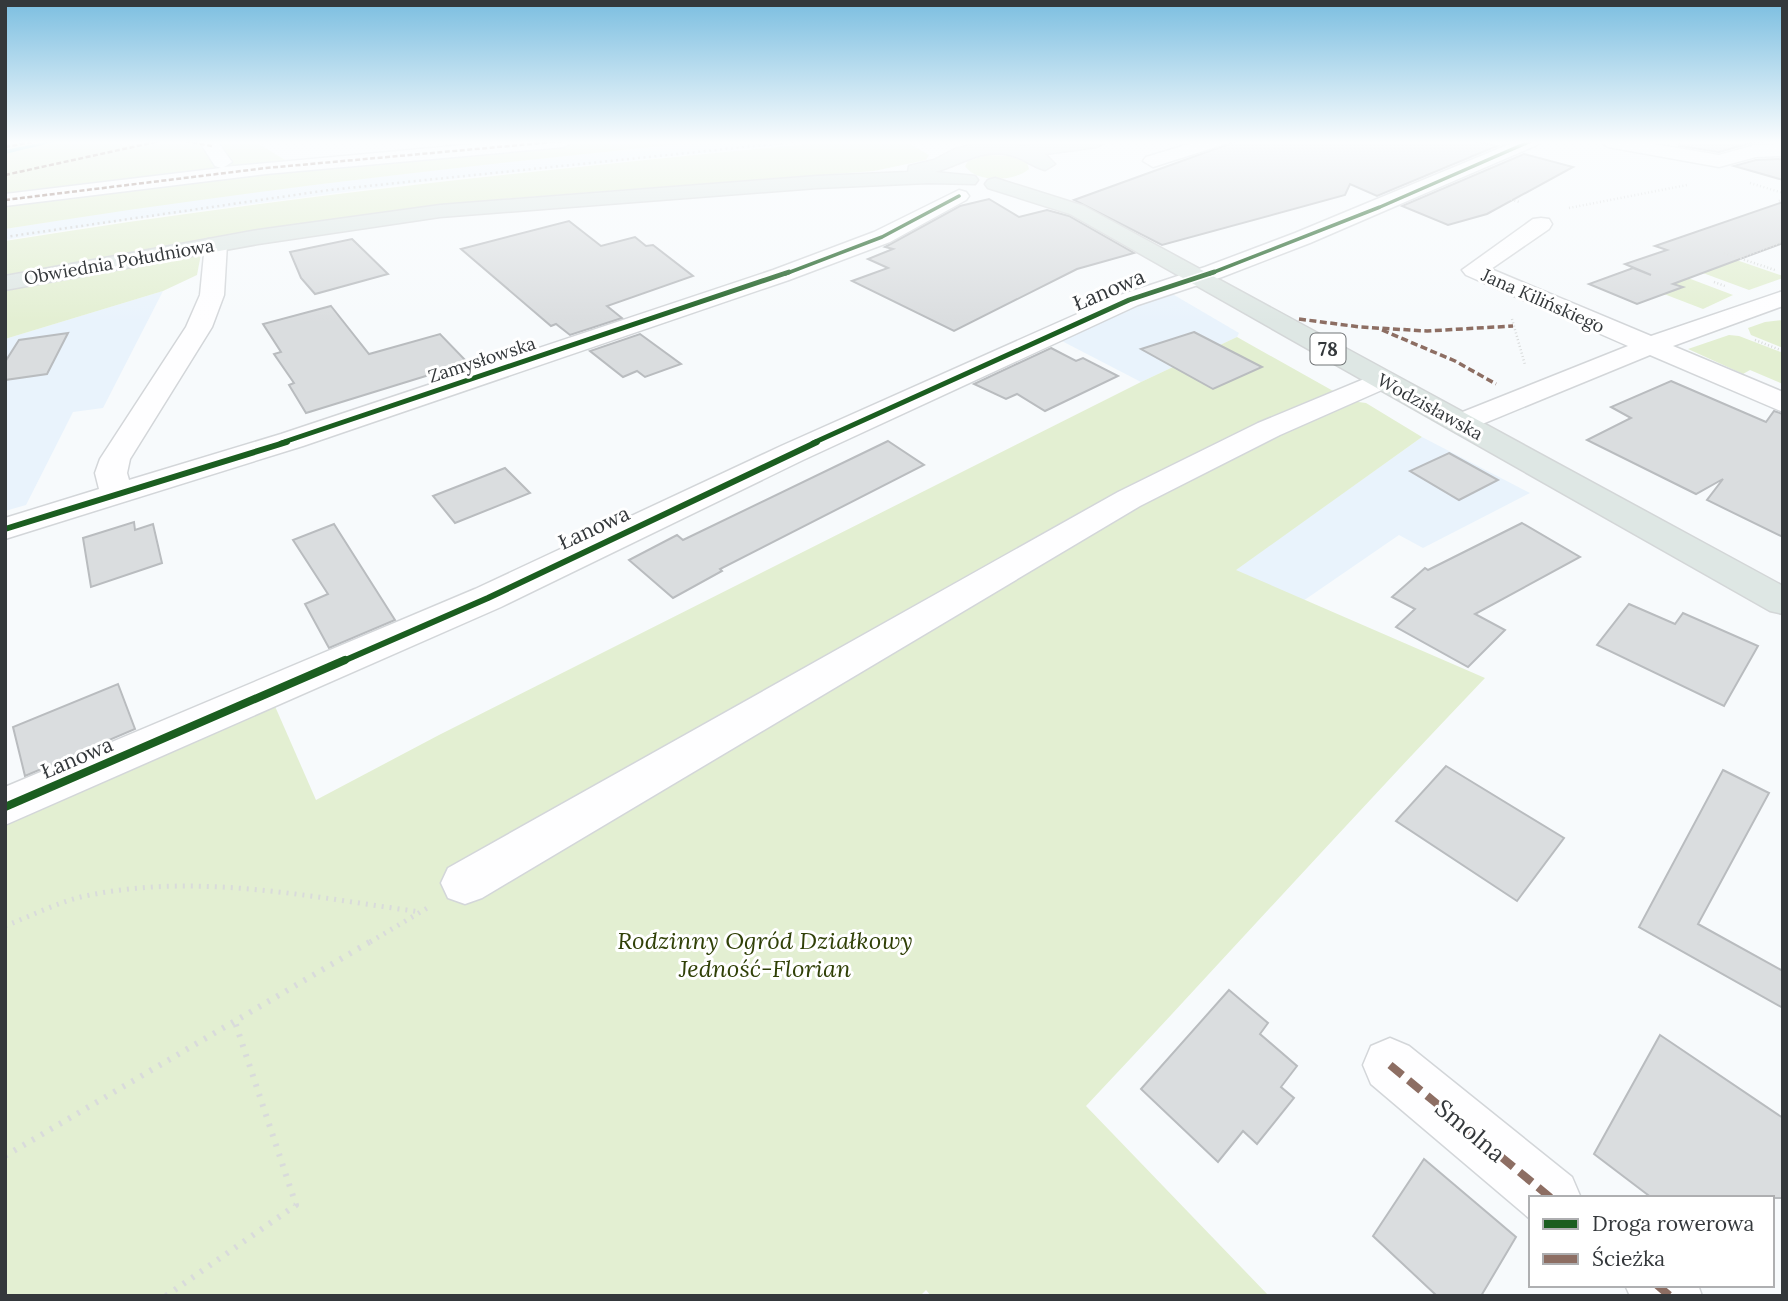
<svg xmlns="http://www.w3.org/2000/svg" width="1788" height="1301" font-family="Lora,serif">
  <style>
    .built { fill: #e9f3fc }
    .green { fill: #e3efd2 }
    .lines { fill: none; stroke-linecap: round; stroke-linejoin: round }
    .stream { fill: #79ccd5; fill-rule: evenodd }
    .building { fill: #dadddf; stroke: #b9bcbf; stroke-width: 2 }
    .minor-casing { stroke: #d3d6d9; stroke-width: 3 }
    .major-casing { stroke: #d3d6d7; stroke-width: 3 }
    .path-far2 { stroke: #d9dbdb; stroke-width: 2.5; stroke-dasharray: 1 2.5; stroke-linecap: butt }
    .path-far1 { stroke: #d9dbdb; stroke-width: 5; stroke-dasharray: 2 6; stroke-linecap: butt }
    .path { stroke: #d9dbdb; stroke-width: 6; stroke-dasharray: 2.5 8; stroke-linecap: butt }
    .minor { fill: #fefeff; fill-rule: evenodd }
    .major { fill: #dee7e4; fill-rule: evenodd }
    .rail { stroke: #ccc; stroke-width: 2.5; stroke-dasharray: 2 3.5; stroke-linecap: butt }
    .quiet-far2 { stroke: #8d6e63; stroke-width: 2.5; stroke-dasharray: 5 2.5; stroke-linecap: butt }
    .quiet-far1 { stroke: #8d6e63; stroke-width: 3.5; stroke-dasharray: 7 3.5; stroke-linecap: butt }
    .quiet { stroke: #8d6e63; stroke-width: 8; stroke-dasharray: 16 8; stroke-linecap: butt }
    .cycleway-far3-casing { stroke: #fff; stroke-width: 6 }
    .cycleway-far2-casing { stroke: #fff; stroke-width: 8 }
    .cycleway-far1-casing { stroke: #fff; stroke-width: 10 }
    .cycleway-casing { stroke: #fff; stroke-width: 12 }
    .cycleway-far3 { stroke: #1b5e20; stroke-width: 3.5 }
    .cycleway-far2 { stroke: #1b5e20; stroke-width: 5 }
    .cycleway-far1 { stroke: #1b5e20; stroke-width: 6 }
    .cycleway { stroke: #1b5e20; stroke-width: 8 }
    .labels { text-anchor: middle; stroke-width: 6; stroke-linejoin: round; paint-order: stroke }
    .far-street-label { font-size: 18px; fill: #34383b; stroke: #fff }
    .shield { fill: #fff; stroke: #717476; stroke-width: 2 }
    .shield-label { font-size: 19px; font-weight: bold; fill: #34383b }
    .street-label { font-size: 21px; fill: #34383b; stroke: #fff }
    .near-park-label { font-size: 24px; font-style: italic; fill: #304007; stroke: #fff }
    .near-street-label { font-size: 24px; fill: #34383b; stroke: #fff }
  </style>
  <rect width="100%" height="100%" fill="#f7fafc"/>
  <g class="built">
    <polygon points="709,141 820,141 421,182 129,220 5,240 5,229 167,203 476,165"/>
    <polygon points="163,291 103,408 73,412 26,505 5,511 5,339"/>
    <polygon points="1169,292 1239,333 1237,337 1141,382 1058,339"/>
    <polygon points="1422,437 1530,493 1423,548 1399,535 1303,601 1235,570"/>
  </g>
  <g class="green">
    <polygon points="5,141 116,141 123,146 149,141 254,141 290,163 5,199"/>
    <path d="M586 141H709C473 165 239 191 5 229V204L402 157Z"/>
    <path d="M839 141H905L929 155 926 160 874 171 502 199 225 236 5 276V241C282 196 560 168 839 141Z"/>
    <path d="M987 155 1010 156 1027 163 1029 169C1014 182 976 183 965 166L968 161Z"/>
    <polygon points="1716,253 1783,276 1783,278 1749,290 1703,273"/>
    <polygon points="201,254 197,275 163,291 5,339 5,291"/>
    <polygon points="1688,278 1733,295 1703,309 1664,294 1682,288 1673,283"/>
    <polygon points="1783,320 1783,348 1751,335 1748,328 1765,322"/>
    <polygon points="1729,335 1739,336 1783,353 1783,384 1750,370 1743,374 1688,349"/>
    <path d="M1237 337 1351 401 1366 403 1422 437 1236 570 1485 678C1350 819 1220 964 1086 1106L1269 1296H931L926 1290 920 1296H5V821L274 704 316 800 439 735 1141 382Z"/>
  </g>
  <g class="lines">
    <polygon class="stream" points="50,141 59,141 5,154 5,150"/>
  </g>
  <g class="building">
    <polygon points="1237,141 1475,141 1497,146 1377,196 1350,184 1345,195 1162,245 1074,200"/>
    <polygon points="1680,141 1783,141 1754,142 1719,152 1679,146"/>
    <polygon points="1524,154 1573,167 1487,214 1448,225 1402,206"/>
    <polygon points="1783,159 1783,180 1734,166 1756,160"/>
    <polygon points="989,199 1019,217 1047,210 1069,216 1134,253 1077,269 954,331 852,281 888,268 868,259 893,249 885,247 960,206"/>
    <polygon points="1783,202 1783,243 1673,284 1683,287 1637,304 1589,284 1633,268 1651,275 1625,264 1667,250 1655,246"/>
    <polygon points="569,221 601,246 635,237 646,246 653,245 693,276 607,306 622,318 570,335 556,324 551,326 461,249"/>
    <polygon points="352,239 388,274 315,294 301,278 290,252"/>
    <polygon points="331,306 369,354 440,334 468,363 306,413 289,385 294,383 274,354 281,352 263,324"/>
    <polygon points="1194,332 1262,367 1213,389 1141,349"/>
    <polygon points="68,333 47,374 5,380 5,362 19,340"/>
    <polygon points="640,334 681,364 645,377 637,371 623,377 590,351"/>
    <polygon points="1051,348 1076,361 1083,358 1118,376 1045,411 1017,394 1006,399 974,384"/>
    <polygon points="1671,381 1766,422 1774,411 1783,414 1783,537 1707,500 1723,479 1696,494 1587,440 1631,418 1611,407"/>
    <polygon points="888,441 924,465 720,569 722,571 673,598 629,560 677,535 683,540"/>
    <polygon points="1449,453 1498,480 1459,500 1410,471"/>
    <polygon points="505,468 530,493 455,523 433,496"/>
    <polygon points="134,522 135,530 153,524 162,563 91,587 83,538"/>
    <polygon points="1522,523 1580,557 1475,614 1505,630 1468,667 1396,627 1415,609 1392,597 1425,568 1428,570"/>
    <polygon points="334,524 395,620 329,648 305,604 328,594 293,540"/>
    <polygon points="1629,604 1675,624 1683,613 1758,646 1724,706 1597,645"/>
    <polygon points="118,684 135,729 25,776 13,727"/>
    <polygon points="1446,766 1564,838 1517,901 1396,821"/>
    <polygon points="1723,770 1769,793 1698,924 1783,971 1783,1008 1639,927"/>
    <polygon points="1229,990 1268,1023 1260,1034 1297,1066 1281,1087 1294,1098 1257,1144 1243,1131 1218,1162 1141,1089"/>
    <polygon points="1660,1035 1783,1118 1783,1198 1652,1198 1594,1154"/>
    <polygon points="1424,1159 1516,1237 1481,1296 1437,1296 1373,1236"/>
  </g>
  <g class="lines">
    <defs>
      <g id="minor">
        <polygon points="199,141 217,141 232,162 224,167 508,141 573,141 564,147 266,174 5,206 5,194 221,168 215,166"/>
        <polygon points="1199,141 1225,141 1222,145 1153,167 1143,161 1146,157"/>
        <polygon points="1517,141 1540,141 1537,145 1310,243 1222,277 1138,305 803,460 501,607 5,825 5,787 475,589 781,446 1120,295 1205,267 1295,233"/>
        <polygon points="1599,141 1636,141 1719,155 1755,145 1783,144 1783,156 1756,157 1719,167 1608,147"/>
        <polygon points="959,190 966,192 969,196 966,200 890,242 789,280 303,446 5,539 5,518 99,489 95,473 100,459 186,327 200,295 205,244 208,239 224,239 227,244 224,295 212,327 130,459 127,473 129,480 281,434 773,270 874,232"/>
        <polygon points="1541,218 1549,219 1552,224 1549,229 1491,269 1651,336 1783,291 1783,306 1673,346 1783,392 1783,412 1650,355 1470,429 1460,432 1450,429 1445,423 1450,417 1628,346 1466,275 1462,270 1533,219"/>
        <polygon points="1381,372 1391,374 1395,380 1391,386 1280,435 1140,506 482,898 465,904 448,898 441,883 448,868 1118,492 1258,423"/>
        <polygon points="1390,1038 1409,1046 1572,1177 1581,1198 1531,1198 1530,1219 1371,1084 1363,1065 1371,1046"/>
        <polygon points="1625,1285 1698,1285 1702,1296 1630,1296"/>
      </g>
      <g id="major">
        <path d="M1061 141H1106L1097 147 1045 154 1055 164 1045 170C1033 167 1023 158 1010 155 981 148 961 165 935 172L975 176 978 180 975 184 928 183 817 188 440 217 258 244 5 290V276L258 230 440 205 817 176 908 172 909 166 934 160 955 149 971 145 994 142 1023 146Z"/>
        <polygon points="995,178 1084,206 1783,586 1783,614 1770,611 1070,214 988,188 985,184 988,180"/>
      </g>
    </defs>
    <use href="#minor" class="minor-casing"/>
    <use href="#major" class="major-casing"/>
    <g class="path-far2">
      <polyline points="1750,183 1783,193"/>
      <polyline points="1488,191 1519,202"/>
      <polyline points="1779,201 1783,199"/>
      <polyline points="1569,208 1687,185"/>
      <polyline points="1724,253 1775,270"/>
      <polyline points="1740,258 1782,242"/>
      <polyline points="1714,282 1725,286"/>
      <polyline points="1512,319 1525,365"/>
      <polyline points="1755,340 1783,351"/>
    </g>
    <g class="path-far1">
      <path d="M5 926C31 916 58 902 85 896 198 872 310 897 421 912"/>
      <polyline points="370,942 429,907"/>
    </g>
    <g class="path">
      <polyline points="5,1156 373,940"/>
      <polyline points="166,1296 296,1205 235,1022"/>
    </g>
    <use href="#minor" class="minor"/>
    <use href="#major" class="major"/>
    <polyline class="rail" points="5,237 329,190 803,141"/>
    <g class="quiet-far2">
      <polyline points="185,141 212,146"/>
      <polyline points="5,147 37,141"/>
      <polyline points="5,175 160,141"/>
      <polyline points="5,200 266,168 564,141"/>
    </g>
    <g class="quiet-far1">
      <polyline points="1299,319 1360,327 1427,331 1513,326"/>
      <polyline points="1382,330 1455,361 1496,384"/>
    </g>
    <g class="quiet">
      <polyline points="1390,1065 1551,1198"/>
      <polyline points="1657,1285 1670,1296"/>
    </g>
    <defs>
      <g id="cycleway-far3">
        <polyline points="785,274 882,237 959,196"/>
        <polyline points="1209,274 1380,207 1531,141"/>
      </g>
      <g id="cycleway-far2">
        <polyline points="281,443 789,272"/>
        <polyline points="813,443 1129,300 1214,272"/>
      </g>
      <g id="cycleway-far1">
        <polyline points="5,529 287,442"/>
        <polyline points="341,662 488,598 817,442"/>
      </g>
      <polyline id="cycleway" points="5,807 345,660"/>
    </defs>
    <use href="#cycleway-far3" class="cycleway-far3-casing"/>
    <use href="#cycleway-far2" class="cycleway-far2-casing"/>
    <use href="#cycleway-far1" class="cycleway-far1-casing"/>
    <use href="#cycleway" class="cycleway-casing"/>
    <use href="#cycleway-far3" class="cycleway-far3"/>
    <use href="#cycleway-far2" class="cycleway-far2"/>
    <use href="#cycleway-far1" class="cycleway-far1"/>
    <use href="#cycleway" class="cycleway"/>
  </g>
  <linearGradient id="sky" x2="0" y2="1"><stop stop-color="#7bbee0"/><stop offset="0.44" stop-color="#fbfdfe"/><stop offset="1" stop-color="#fbfdfe" stop-opacity="0"/></linearGradient>
  <rect width="1788" height="323" fill="url(#sky)"/>
  <g class="labels">
    <g class="far-street-label">
      <text transform="translate(119 262) rotate(-10)" y="6">Obwiednia Południowa</text>
      <text transform="translate(1543 301) rotate(24)" y="6">Jana Kilińskiego</text>
      <text transform="translate(482 360) rotate(-18)" y="6">Zamysłowska</text>
      <text transform="translate(1430 407) rotate(29)" y="6">Wodzisławska</text>
    </g>
    <rect class="shield" x="1310.5" y="333.5" width="35" height="31" rx="5"/>
    <g class="shield-label">
      <text x="1328" y="356">78</text>
    </g>
    <g class="street-label">
      <text transform="translate(1109 290) rotate(-23)" y="7">Łanowa</text>
      <text transform="translate(594 528) rotate(-25)" y="7">Łanowa</text>
      <text transform="translate(77 758) rotate(-23)" y="7">Łanowa</text>
    </g>
    <g class="near-park-label">
      <text x="765" y="949">Rodzinny Ogród Działkowy<tspan x="765" dy="28">Jedność-Florian</tspan></text>
    </g>
    <g class="near-street-label">
      <text transform="translate(1470 1131) rotate(40)" y="8">Smolna</text>
    </g>
  </g>
  <rect width="1788" height="1301" fill="none" stroke="#34383b" stroke-width="14"/>
  <rect x="1529" y="1196" width="245" height="91" fill="#ffffff" stroke="#aeafb1" stroke-width="2"/>
  <rect x="1543" y="1219" width="35" height="10" fill="#1b5e20" stroke="#aeafb1" stroke-width="2"/>
  <text x="1592" y="1231" font-size="21" fill="#34383b">Droga rowerowa</text>
  <rect x="1543" y="1254" width="35" height="10" fill="#8d6e63" stroke="#aeafb1" stroke-width="2"/>
  <text x="1592" y="1266" font-size="21" fill="#34383b">Ścieżka</text>
</svg>
